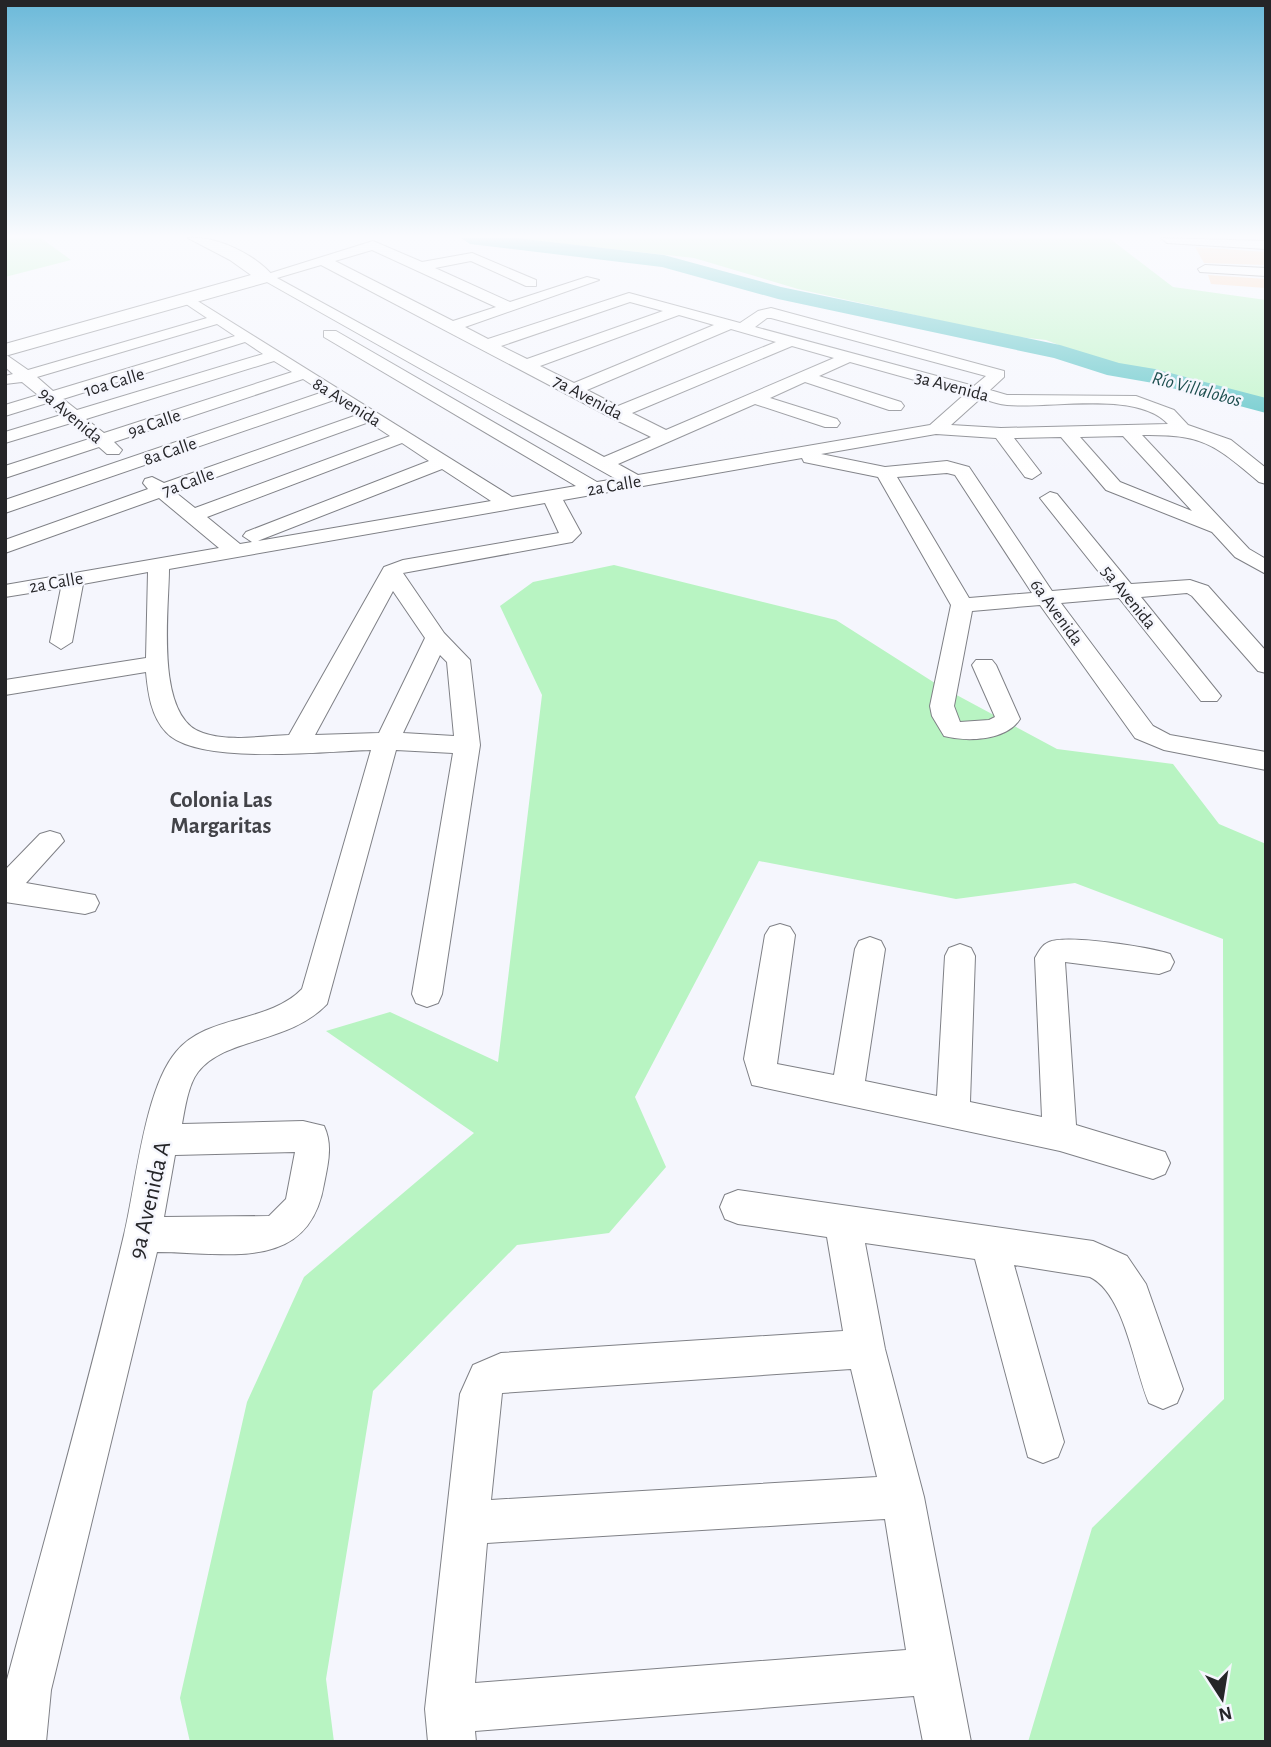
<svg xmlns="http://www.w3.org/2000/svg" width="1271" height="1747" font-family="'Alegreya Sans',sans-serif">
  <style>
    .green { fill: #b8f4c2 }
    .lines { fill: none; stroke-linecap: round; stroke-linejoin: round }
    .river { fill: #50c0c2; fill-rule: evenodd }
    .building { fill: #ffd7b8 }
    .minor-casing { stroke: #7f8086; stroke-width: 2 }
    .major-casing { stroke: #7f8086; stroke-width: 2 }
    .minor { fill: #fff; fill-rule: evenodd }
    .major { fill: #fff; fill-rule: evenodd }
    .labels { text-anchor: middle; stroke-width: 5; stroke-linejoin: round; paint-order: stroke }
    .far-street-label { font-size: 18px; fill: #252528; stroke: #f5f6fd }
    .far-water-label { font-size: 19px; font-style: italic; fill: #1c4e4e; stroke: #f5f6fd }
    .neighbourhood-label { font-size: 23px; font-weight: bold; fill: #424348; stroke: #f5f6fd }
    .near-street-label { font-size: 24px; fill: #252528; stroke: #f5f6fd }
  </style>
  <rect width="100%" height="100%" fill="#f5f6fd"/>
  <g class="green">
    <polygon points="5,238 41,238 71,260 5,277"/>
    <polygon points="511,238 1109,238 1173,287 1266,300 1266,399 1107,364 1046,340 1009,336 798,289 694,258"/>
    <polygon points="614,565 836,620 938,685 1057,749 1173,764 1219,824 1266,844 1266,1742 1028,1742 1092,1528 1224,1399 1223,939 1075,883 956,899 759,861 635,1097 666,1167 609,1233 517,1245 373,1391 326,1679 334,1742 190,1742 180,1698 247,1402 304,1277 474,1133 326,1031 390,1012 498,1062 542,695 500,606 533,582"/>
  </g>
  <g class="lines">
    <polygon class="river" points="461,238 516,238 664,255 781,287 1060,345 1119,363 1155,369 1266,398 1266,413 1153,383 1107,375 1054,358 778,299 662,267 470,244"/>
  </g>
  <g class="building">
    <polygon points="1195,247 1266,252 1266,265 1204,263"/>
    <polygon points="1208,275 1266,279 1266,288 1211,284"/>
  </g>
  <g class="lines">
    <defs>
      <g id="minor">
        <polygon points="1161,238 1266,241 1266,249 1167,243"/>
        <path d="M373 241 422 262 472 253 536 280V286H526L471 261 435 268 510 302 587 277 599 280 465 327 488 339 629 293 740 323 758 311 771 308 1004 371V377L990 390 1007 395 1136 396 1174 410 1188 425 1231 440 1266 468V484L1259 482C1214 444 1203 434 1142 435L1249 549 1266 559V574L1235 557 1212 532 1106 490 1061 437 1014 438 1041 473 1032 479 1025 477 996 438 936 434 821 454 885 467 947 461 969 467 1052 591 1110 586 1040 498 1050 492 1057 494 1131 584 1190 580 1208 586 1266 651V673L1258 671 1192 596 1187 593 1141 597 1221 696 1217 701H1201L1119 598 1061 603 1153 726 1170 735 1266 752V770L1164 750 1135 738 1040 605 972 611 954 706 960 722 989 720 995 717 972 665 976 660H992L996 665 1020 719C1006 741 967 742 944 736L932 716 930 706 951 605 878 477 804 462 802 458 563 500 581 533 572 542 403 573 444 633 470 660 480 745 442 994 438 1003 427 1007 416 1003 412 994 453 753 396 750 327 1004C289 1044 225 1037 198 1072 188 1085 185 1108 182 1124L303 1121 324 1126C333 1145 328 1164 324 1184 309 1274 225 1252 157 1252L51 1690 46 1742H5V1687C45 1537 88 1387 124 1235 136 1186 144 1090 176 1052 207 1014 268 1024 302 989L371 750C326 751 196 766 166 732 151 716 148 693 146 672L5 695V680L146 658 148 572 83 584 72 642 61 649 50 642 61 588 5 597V585L219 548 159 498 5 553V540L148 489 143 483 145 479 152 477 164 483 357 415 334 400 5 513V500L323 392 303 379 114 442 122 450 119 454H107L99 447 5 478V466L89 439 71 423 5 443V432L61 415 47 403 5 416V405L38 395 22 382 5 384V376L13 374 5 367V354L28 370 207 318 183 302V296L188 295 512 497 576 486 324 337V331H336L597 482 616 479 258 277ZM372 250 496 307 453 321 335 261ZM321 265 610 417 651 437 604 457 277 278ZM630 302 663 311 527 359 501 346ZM679 315 714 325 574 383 540 366ZM767 318H771L986 376 974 386 755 327ZM217 324 235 336 53 391 37 377ZM731 329 776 342 618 406 587 390ZM245 342 263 354 77 410 63 399ZM792 346 834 358 666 430 632 413ZM274 361 292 372 104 433 86 419ZM850 362 965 394 930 425 638 475 618 464 755 404 825 427H837L840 423 837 419 770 398 805 382 889 410H901L904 406 901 402 819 376ZM981 398C989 401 998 404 1007 405 1050 409 1137 390 1168 424L1001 428 951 425ZM369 422 390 436 195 508 175 492ZM1123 436 1192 511 1120 482 1080 437ZM402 443 429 461 246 532 243 536 252 542 240 544 207 517ZM442 469 491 501 258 541 260 540ZM947 473 955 475 1032 593 969 598 897 477ZM545 503 559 533 403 560 384 567 289 735C262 736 229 742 203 733 154 718 169 609 169 569ZM393 591 425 638 379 733 315 735ZM440 655 447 662 454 736 403 733ZM295 1152 286 1199 269 1216 164 1217 175 1155Z"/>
        <polygon points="1205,265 1266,268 1266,276 1200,272 1198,269"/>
        <polygon points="50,831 60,834 64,841 26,883 95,895 99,903 95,911 85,914 5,902 5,870 40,834"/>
        <path d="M780 924 790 927 795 935 777 1064 834 1075 855 949 859 941 870 937 881 941 885 949 865 1081 937 1096 945 956 949 948 960 944 971 948 975 956 970 1102 1042 1117 1035 958C1039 951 1042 945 1049 942 1066 934 1150 947 1170 954L1174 962 1170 970 1159 974 1065 962 1076 1125 1165 1152 1170 1163 1165 1174 1153 1179 1060 1151 752 1085 744 1059 765 935 770 927Z"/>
        <path d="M738 1190 1093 1241 1127 1256 1146 1284 1183 1389 1177 1403 1163 1409 1149 1403C1134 1368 1125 1294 1090 1277L1014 1265 1064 1442 1058 1457 1043 1463 1028 1457 975 1259 865 1243 885 1349 924 1497 971 1742H923L914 1696 475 1731 476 1742H428L425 1709 460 1394 473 1365 501 1353 843 1331 827 1237 738 1224 725 1219 720 1207 725 1195ZM851 1369 877 1477 491 1500 502 1393ZM885 1519 906 1650 475 1683 487 1543Z"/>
      </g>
      <path id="major" d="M188 238C217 236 255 254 274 277L271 281 5 356V344L251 275 230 260Z"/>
    </defs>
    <use href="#minor" class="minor-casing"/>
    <use href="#major" class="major-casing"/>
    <use href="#minor" class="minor"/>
    <use href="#major" class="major"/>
  </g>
  <linearGradient id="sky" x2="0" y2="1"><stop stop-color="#6bb9d9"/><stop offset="0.49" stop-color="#fafbfe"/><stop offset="1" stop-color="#fafbfe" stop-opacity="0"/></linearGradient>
  <rect width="1271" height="482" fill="url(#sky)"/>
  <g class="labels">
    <g class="far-street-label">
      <text transform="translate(114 382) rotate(-17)" y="6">10a Calle</text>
      <text transform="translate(952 386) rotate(15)" y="6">3a Avenida</text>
      <text transform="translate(588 397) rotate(28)" y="6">7a Avenida</text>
      <text transform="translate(347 402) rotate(32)" y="6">8a Avenida</text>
      <text transform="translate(71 415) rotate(40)" y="6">9a Avenida</text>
      <text transform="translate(154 423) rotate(-19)" y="6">9a Calle</text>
      <text transform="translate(170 451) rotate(-19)" y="6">8a Calle</text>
      <text transform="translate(188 482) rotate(-20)" y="6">7a Calle</text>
      <text transform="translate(614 485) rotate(-10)" y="6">2a Calle</text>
      <text transform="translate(56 582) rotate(-10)" y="6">2a Calle</text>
      <text transform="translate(1129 597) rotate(51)" y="6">5a Avenida</text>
      <text transform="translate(1057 612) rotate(54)" y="6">6a Avenida</text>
    </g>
    <g class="far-water-label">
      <text transform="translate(1197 388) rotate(15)" y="7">Río Villalobos</text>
    </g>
    <g class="neighbourhood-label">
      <text x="221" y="807">Colonia Las<tspan x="221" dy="26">Margaritas</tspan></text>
    </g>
    <g class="near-street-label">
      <text transform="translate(149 1200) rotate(-77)" y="8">9a Avenida A</text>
    </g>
  </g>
  <rect width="1271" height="1747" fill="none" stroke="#252528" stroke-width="14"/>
  <g transform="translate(1222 1698) rotate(168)" stroke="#f5f6fd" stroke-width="5" paint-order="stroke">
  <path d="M0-5L12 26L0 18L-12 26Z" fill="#252528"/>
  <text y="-10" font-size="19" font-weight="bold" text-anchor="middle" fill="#252528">N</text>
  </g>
</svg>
